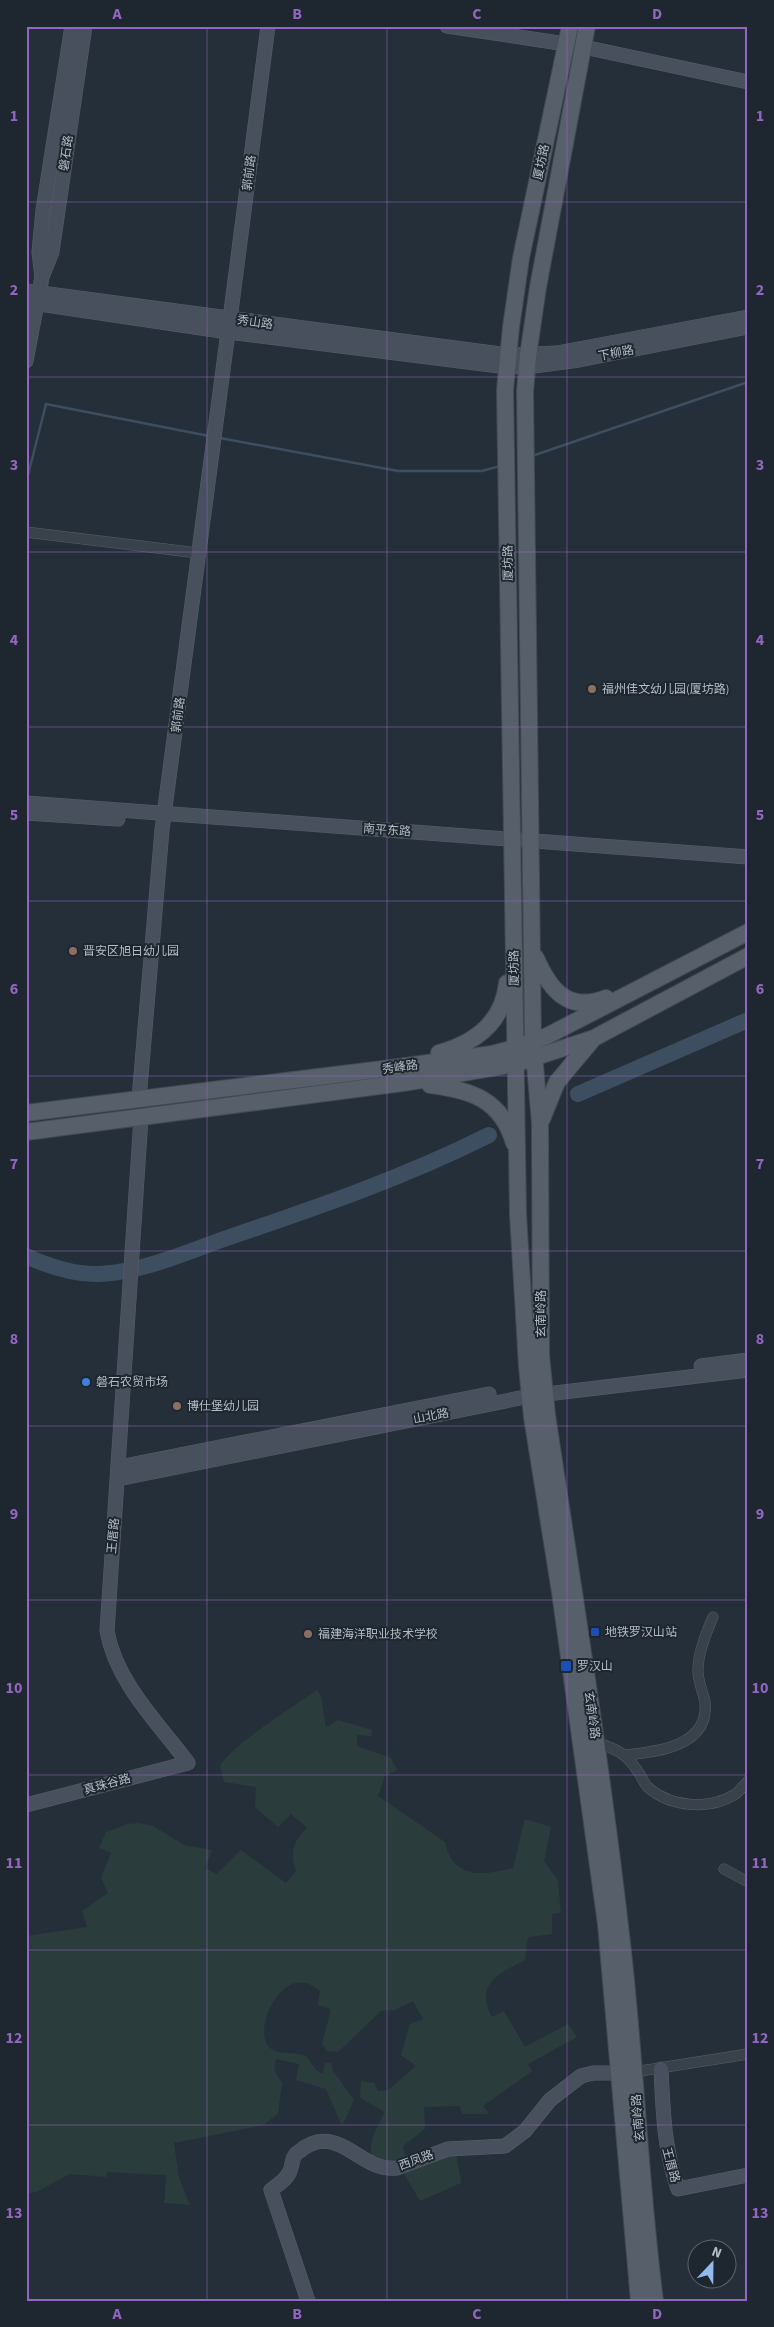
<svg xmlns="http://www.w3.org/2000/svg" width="774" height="2327" font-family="'Source Sans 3','Noto Sans SC',sans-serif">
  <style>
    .green { fill: #2a3d3c }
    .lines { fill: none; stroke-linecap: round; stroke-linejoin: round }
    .stream { stroke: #3d4e61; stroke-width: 2.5 }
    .river { stroke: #3d4e61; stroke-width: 16 }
    .street-casing { stroke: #575f68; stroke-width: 11 }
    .secondary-casing { stroke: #575f68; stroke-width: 15 }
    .primary-casing { stroke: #424a53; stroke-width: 18 }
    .street { stroke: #39414a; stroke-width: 10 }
    .secondary { stroke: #47505c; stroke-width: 14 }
    .primary { stroke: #57606a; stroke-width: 16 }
    .grid { fill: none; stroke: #9266c1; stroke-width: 1; stroke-opacity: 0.55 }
    .education-dot { fill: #8d6e63; stroke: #1e262f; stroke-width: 2 }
    .shop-dot { fill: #3f7fe0; stroke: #1e262f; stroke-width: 2 }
    .transit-dot { fill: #1a4fb4; stroke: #1e262f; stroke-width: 2 }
    .labels { text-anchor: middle; stroke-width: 4; stroke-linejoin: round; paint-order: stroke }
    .street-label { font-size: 12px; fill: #b4bcc5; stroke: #1e262f }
    .poi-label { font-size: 12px; fill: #b4bcc5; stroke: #1e262f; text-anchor: start }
    .neatline { fill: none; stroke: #9266c1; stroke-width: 2 }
    .grid-label { font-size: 16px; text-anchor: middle; font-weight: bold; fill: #9266c1 }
  </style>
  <rect width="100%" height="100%" fill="#252f39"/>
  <path class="green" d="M317 1690 321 1697 326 1727 338 1720 372 1730 371 1736 357 1735V1746L391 1758 397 1770 385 1776 378 1796 445 1842C453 1879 482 1876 513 1868L525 1819 551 1827 544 1861 558 1881 561 1913 552 1914V1934L528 1937 525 1960C499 1973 474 1985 492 2017L504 2011 525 2047 568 2024 577 2037 528 2064 532 2071 483 2106 489 2114H462L460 2106 424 2107 425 2129 403 2146 405 2155 455 2148 461 2183 420 2201 400 2167C393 2165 381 2164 376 2160 362 2150 380 2123 385 2112L360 2098 361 2081 374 2083 378 2091 388 2090 416 2066 401 2055 410 2024 423 2019 413 2001 395 2010 381 2011 338 2052 327 2051 322 2044 331 2009 318 2005 320 1991C282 1958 252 2032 269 2047 278 2056 294 2051 306 2056L316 2070 323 2074 325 2063H331L333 2071 354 2100 342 2126 326 2089 296 2080 299 2064 276 2059 274 2070 282 2083 278 2114 263 2125 174 2143 179 2178 190 2205 164 2203 166 2175 107 2172 106 2177 70 2174 36 2192 26 2194V1936L87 1927 82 1911 108 1893 101 1878 111 1853 99 1848 106 1832 128 1824 139 1823 153 1826 184 1845 212 1850 205 1868 217 1874 241 1850 286 1883 296 1871C290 1852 293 1841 307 1828L291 1814 278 1827 255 1807 256 1787 224 1782 220 1766C230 1746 296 1705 317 1690Z"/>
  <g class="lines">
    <g class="stream">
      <polyline points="220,438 398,471 482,471 500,466"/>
      <polyline points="532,456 748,382"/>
      <polyline points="26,483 46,404 209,436"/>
    </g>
    <g class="river">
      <polyline points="578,1094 748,1020"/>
      <path d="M26 1256C48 1266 76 1275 100 1274 143 1272 186 1252 227 1238 318 1207 403 1178 489 1135"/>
    </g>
    <defs>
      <g id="street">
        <polyline points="26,532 198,553"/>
        <path d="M604 1745C625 1753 629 1758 641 1776 643 1781 646 1786 650 1789 672 1807 709 1810 734 1795 739 1792 743 1786 748 1781"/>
        <path d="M626 1755C657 1752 710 1746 705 1702 703 1691 697 1680 698 1668 699 1650 706 1634 713 1617"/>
        <polyline points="724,1869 748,1882"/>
        <polyline points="634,2072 748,2054"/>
      </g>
      <g id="secondary">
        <polyline points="447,26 566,44"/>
        <polyline points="584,47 748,82"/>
        <polyline points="42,277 39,252 43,210 72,26"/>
        <polyline points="26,291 508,355 557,353 748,317"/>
        <polyline points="26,302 228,332 507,367 534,366 579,360 748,327"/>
        <polyline points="230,319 268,26"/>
        <polyline points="26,361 42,277 52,252 85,26"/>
        <polyline points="26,803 748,857"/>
        <polyline points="26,813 118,819"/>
        <polyline points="139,1099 162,830 228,332"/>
        <polyline points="701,1366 748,1360"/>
        <polyline points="119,1467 489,1394"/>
        <polyline points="118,1479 530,1396 748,1370"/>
        <path d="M26 1805 188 1763C158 1723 116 1682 107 1631L141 1118"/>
        <path d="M661 2069C663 2111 664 2149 678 2189L748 2175"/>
        <path d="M308 2301 271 2190C278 2185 287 2179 290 2171 293 2165 291 2158 297 2153 338 2118 359 2173 397 2168L448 2149 505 2146 525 2131 550 2100 581 2076 593 2073H619"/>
      </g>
      <g id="primary">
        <polyline points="570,26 521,258 511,327 505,390 518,1214 527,1366 532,1417 560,1592 606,1924 639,2301"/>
        <path d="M587 26 538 287 528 356 525 392 533 1042 540 1123 541 1355 547 1415C574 1594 603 1773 623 1952 636 2068 640 2185 655 2301"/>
        <path d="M536 958C550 990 568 1013 606 998"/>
        <path d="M439 1053C475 1043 503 1023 507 983"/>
        <path d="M430 1085C471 1090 501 1099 514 1143"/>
        <polyline points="26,1113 399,1067 492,1054 515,1048 547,1036 748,932"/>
        <polyline points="542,1119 557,1082 593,1039"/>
        <polyline points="26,1132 410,1082 515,1064 594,1038 748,956"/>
      </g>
    </defs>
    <use href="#street" class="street-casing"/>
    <use href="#secondary" class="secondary-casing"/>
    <use href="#primary" class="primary-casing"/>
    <use href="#street" class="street"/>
    <use href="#secondary" class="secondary"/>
    <use href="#primary" class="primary"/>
  </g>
  <path class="grid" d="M207 26V2301M387 26V2301M567 26V2301M26 202H748M26 377H748M26 552H748M26 727H748M26 901H748M26 1076H748M26 1251H748M26 1426H748M26 1600H748M26 1775H748M26 1950H748M26 2125H748"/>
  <g class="education-dot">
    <circle cx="592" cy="689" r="5"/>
    <circle cx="73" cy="951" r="5"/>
    <circle cx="177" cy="1406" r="5"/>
    <circle cx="308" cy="1634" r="5"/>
  </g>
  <circle class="shop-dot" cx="86" cy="1382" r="5"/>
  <g class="transit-dot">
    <rect x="590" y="1627" width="10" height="10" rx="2.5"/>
    <rect x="560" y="1660" width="12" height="12" rx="2.5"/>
  </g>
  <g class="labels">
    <g class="street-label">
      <text transform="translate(66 153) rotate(-82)" y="4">磐石路</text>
      <text transform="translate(541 162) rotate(-78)" y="4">厦坊路</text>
      <text transform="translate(249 173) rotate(-83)" y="4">郭前路</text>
      <text transform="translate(255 322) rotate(8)" y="4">秀山路</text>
      <text transform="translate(616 353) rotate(-11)" y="4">下柳路</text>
      <text transform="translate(508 563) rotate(-91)" y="4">厦坊路</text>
      <text transform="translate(178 715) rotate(-83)" y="4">郭前路</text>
      <text transform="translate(387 830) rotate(4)" y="4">南平东路</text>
      <text transform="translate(514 968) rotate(-91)" y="4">厦坊路</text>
      <text transform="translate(400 1067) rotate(-8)" y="4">秀峰路</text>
      <text transform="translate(541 1314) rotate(-90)" y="4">玄南岭路</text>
      <text transform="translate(431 1416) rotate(-11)" y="4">山北路</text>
      <text transform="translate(113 1536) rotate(-85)" y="4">王厝路</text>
      <text transform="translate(592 1715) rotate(82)" y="4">玄南岭路</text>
      <text transform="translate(107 1784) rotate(-15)" y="4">真珠谷路</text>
      <text transform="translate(638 2118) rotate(-95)" y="4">玄南岭路</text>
      <text transform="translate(416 2160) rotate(-20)" y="4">西凤路</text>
      <text transform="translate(671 2165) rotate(75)" y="4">王厝路</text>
    </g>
    <g class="poi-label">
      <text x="602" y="693">福州佳文幼儿园(厦坊路)</text>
      <text x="83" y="955">晋安区旭日幼儿园</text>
      <text x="96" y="1386">磐石农贸市场</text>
      <text x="187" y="1410">博仕堡幼儿园</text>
      <text x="605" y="1636">地铁罗汉山站</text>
      <text x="318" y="1638">福建海洋职业技术学校</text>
      <text x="577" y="1670">罗汉山</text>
    </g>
  </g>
  <rect width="774" height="2327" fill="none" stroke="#1e262f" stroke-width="55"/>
  <g transform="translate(712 2264) rotate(22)"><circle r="24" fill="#1e262f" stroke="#5a626b"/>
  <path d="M0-4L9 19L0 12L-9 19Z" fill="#92baec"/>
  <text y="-8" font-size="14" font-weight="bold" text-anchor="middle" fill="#b4bcc5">N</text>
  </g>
  <rect x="28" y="28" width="718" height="2272" class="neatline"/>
  <g class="grid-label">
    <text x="117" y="19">A</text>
    <text x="297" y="19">B</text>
    <text x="477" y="19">C</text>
    <text x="657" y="19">D</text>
    <text x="14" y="121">1</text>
    <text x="760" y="121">1</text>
    <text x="14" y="295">2</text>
    <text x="760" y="295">2</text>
    <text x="14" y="470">3</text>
    <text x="760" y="470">3</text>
    <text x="14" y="645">4</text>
    <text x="760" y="645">4</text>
    <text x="14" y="820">5</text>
    <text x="760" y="820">5</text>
    <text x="14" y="994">6</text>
    <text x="760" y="994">6</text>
    <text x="14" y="1169">7</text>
    <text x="760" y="1169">7</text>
    <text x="14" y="1344">8</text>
    <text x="760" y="1344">8</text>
    <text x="14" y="1519">9</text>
    <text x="760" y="1519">9</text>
    <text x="14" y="1693">10</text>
    <text x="760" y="1693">10</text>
    <text x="14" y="1868">11</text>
    <text x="760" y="1868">11</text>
    <text x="14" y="2043">12</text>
    <text x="760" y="2043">12</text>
    <text x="14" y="2218">13</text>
    <text x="760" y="2218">13</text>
    <text x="117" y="2319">A</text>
    <text x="297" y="2319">B</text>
    <text x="477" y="2319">C</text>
    <text x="657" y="2319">D</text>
  </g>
</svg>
